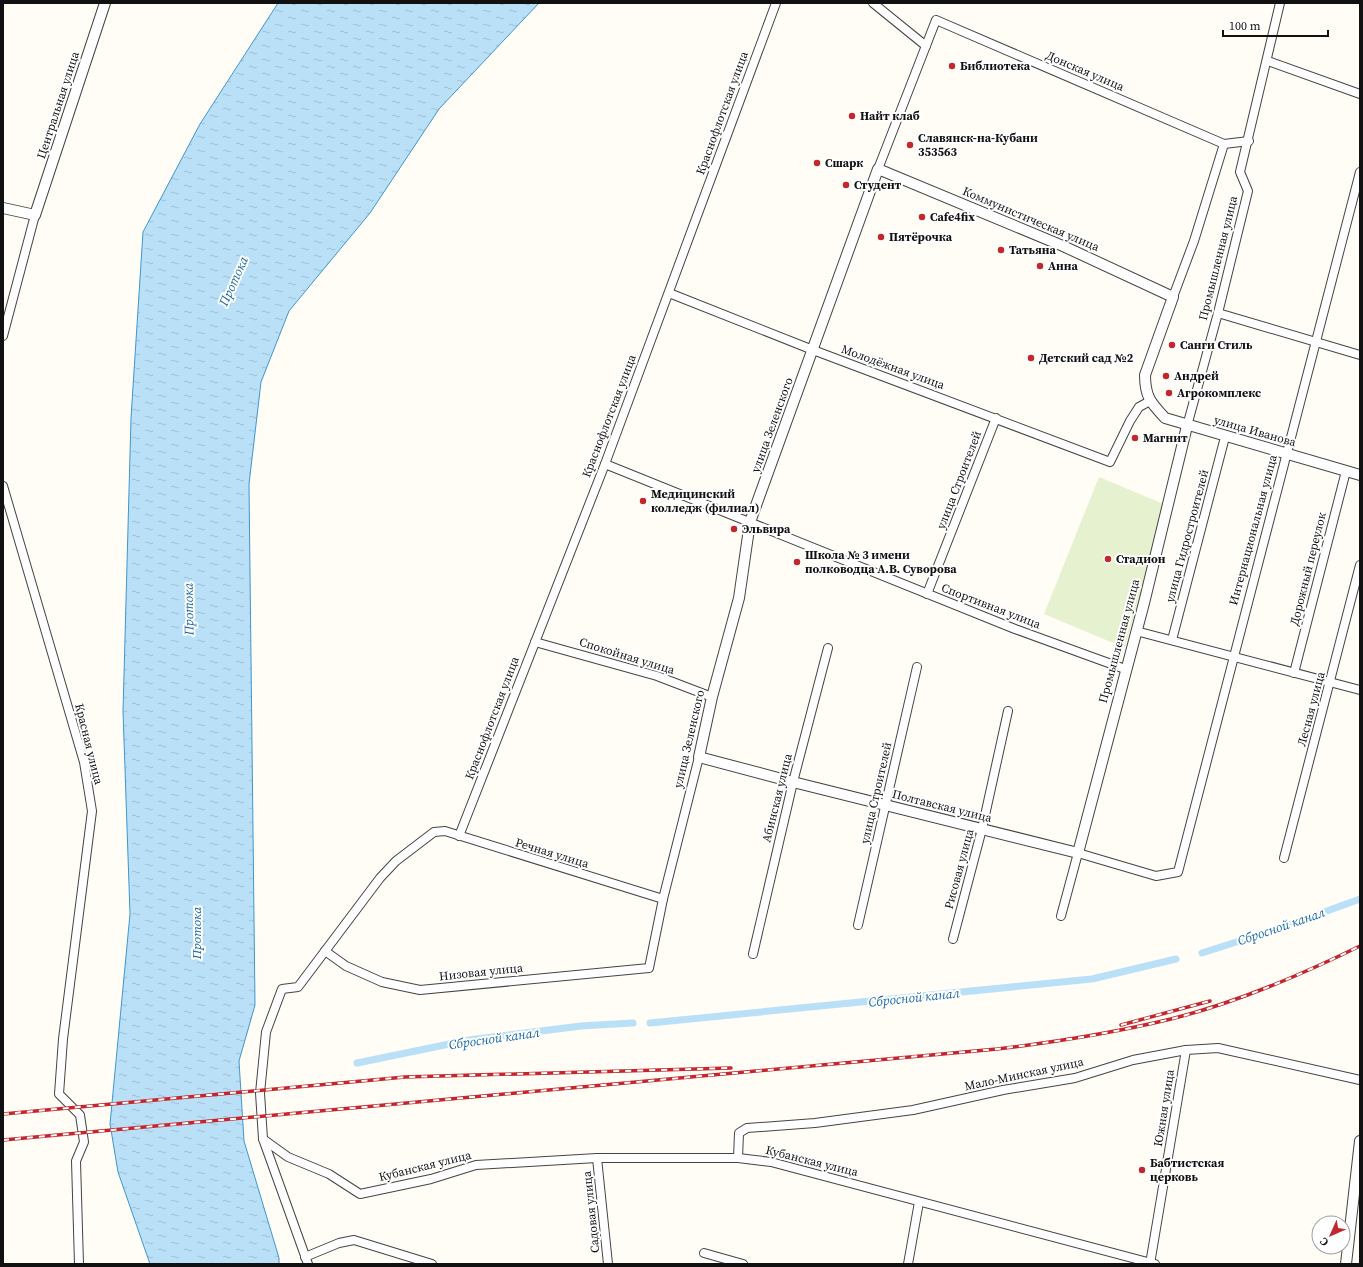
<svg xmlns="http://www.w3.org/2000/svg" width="1363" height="1267" font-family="'Source Serif 4',serif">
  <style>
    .pitch { fill: #e6f2cf }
    .water { fill: url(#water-ripples); stroke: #3f96cf }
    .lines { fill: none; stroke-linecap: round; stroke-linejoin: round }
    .canal { stroke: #b9e0f7; stroke-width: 7 }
    .minor-casing { stroke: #444; stroke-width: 10 }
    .tertiary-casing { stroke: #444; stroke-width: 12 }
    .minor { stroke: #fff; stroke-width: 8 }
    .tertiary { stroke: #fff; stroke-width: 10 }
    .rail-casing { stroke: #c4262e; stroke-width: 3.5 }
    .rail { stroke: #fff; stroke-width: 2; stroke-dasharray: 6; stroke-linecap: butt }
    .poi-dot { fill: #c4262e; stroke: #fff; stroke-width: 1.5 }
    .labels { text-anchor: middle; stroke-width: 4; stroke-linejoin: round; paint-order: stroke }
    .poi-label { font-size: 12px; font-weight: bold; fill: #111; stroke: #fff; text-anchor: start }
    .street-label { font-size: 12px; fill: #111; stroke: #fff }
    .water-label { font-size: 13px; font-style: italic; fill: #1768a6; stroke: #fff }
  </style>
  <defs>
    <pattern id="water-ripples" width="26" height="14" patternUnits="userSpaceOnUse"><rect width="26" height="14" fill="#b9e0f7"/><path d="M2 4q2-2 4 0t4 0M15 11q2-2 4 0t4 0" fill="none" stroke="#9ebfd3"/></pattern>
  </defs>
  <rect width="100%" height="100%" fill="#fffdf5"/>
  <polygon class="pitch" points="1099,477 1166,505 1125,648 1044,614"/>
  <polygon class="water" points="278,3 539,3 439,109 370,213 289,311 261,382 249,484 255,1005 239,1061 244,1141 279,1258 279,1264 150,1264 118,1172 110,1124 130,914 123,711 131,418 143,232 200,124"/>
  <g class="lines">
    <g class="canal">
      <polyline points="1202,953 1277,929 1360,899"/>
      <polyline points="650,1023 1092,979 1176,959"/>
      <polyline points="357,1063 469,1040 581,1026 633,1023"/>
    </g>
    <defs>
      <g id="minor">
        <polyline points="873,3 926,46"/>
        <polyline points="1268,61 1360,94"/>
        <polyline points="878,169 936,20 1224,144"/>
        <polyline points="669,293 813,350 1110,462 1130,421 1139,407 1150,401"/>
        <polyline points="1173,297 1194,241 1224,144 1249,141"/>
        <polyline points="1218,313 1360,355"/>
        <polyline points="3,336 35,215"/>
        <polyline points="1187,426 1218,313 1248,191 1240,172 1280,3"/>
        <polyline points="605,464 1015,629 1125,669"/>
        <polyline points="3,486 84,762 92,811 63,1039 59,1094 80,1115 84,1142 76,1161 79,1264"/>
        <polyline points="927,594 996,418"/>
        <polyline points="1136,631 1360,690"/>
        <polyline points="1172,640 1225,437"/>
        <polyline points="535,642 657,676 712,697"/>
        <polyline points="1294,673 1346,471"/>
        <polyline points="459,836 605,464 776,3"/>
        <polyline points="1284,858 1360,565"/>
        <polyline points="663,899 445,831 434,832 396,861 380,878 298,987 282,989 266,1032 260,1093 263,1139 288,1157 329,1174 360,1194 431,1179 476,1165 597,1158 738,1158 771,1162 1155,1264"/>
        <polyline points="1061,916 1078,853 1156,876 1178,872 1360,172"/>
        <polyline points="858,925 917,667"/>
        <polyline points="953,939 982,829 1008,711"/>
        <polyline points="325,951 346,966 382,982 420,990 649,968 663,899 699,757"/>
        <polyline points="753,954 793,782 828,648"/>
        <polyline points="263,1139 308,1264"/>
        <polyline points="597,1158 608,1264"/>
        <polyline points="738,1158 739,1133 747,1128 815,1123 913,1110 1003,1090 1075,1078 1133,1060 1186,1050 1218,1048 1360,1080"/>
        <polyline points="704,1253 743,1264"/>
        <polyline points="305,1257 339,1243 354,1240 432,1264"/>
        <polyline points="908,1264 919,1202"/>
        <polyline points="1150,1264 1186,1050"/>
      </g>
      <g id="tertiary">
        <polyline points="3,208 35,215 105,3"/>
        <path d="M1187 426 1144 603 1078 853 793 782 699 757 712 697 739 598 750 522 878 169 1063 246 1173 297 1145 375C1145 397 1151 403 1165 418L1360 475"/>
        <polyline points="1346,1264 1360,1141"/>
      </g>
    </defs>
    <use href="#minor" class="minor-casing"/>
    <use href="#tertiary" class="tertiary-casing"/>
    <use href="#minor" class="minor"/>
    <use href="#tertiary" class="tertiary"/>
    <defs>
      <g id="rail">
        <polyline points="1121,1025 1210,1001"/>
        <polyline points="3,1114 405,1077 731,1068"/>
        <path d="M3 1140 997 1049C1056 1042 1113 1033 1171 1019 1235 1003 1301 975 1360 946"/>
      </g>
    </defs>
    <use href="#rail" class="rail-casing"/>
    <use href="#rail" class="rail"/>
  </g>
  <g class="poi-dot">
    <circle cx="952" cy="66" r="4"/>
    <circle cx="852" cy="116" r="4"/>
    <circle cx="910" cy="145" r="4"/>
    <circle cx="817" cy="163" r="4"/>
    <circle cx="846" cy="185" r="4"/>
    <circle cx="922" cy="217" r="4"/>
    <circle cx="881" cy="237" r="4"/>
    <circle cx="1001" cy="250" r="4"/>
    <circle cx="1040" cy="266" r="4"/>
    <circle cx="1172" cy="345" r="4"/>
    <circle cx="1031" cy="358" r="4"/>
    <circle cx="1166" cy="376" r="4"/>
    <circle cx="1169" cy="393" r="4"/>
    <circle cx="1135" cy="438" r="4"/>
    <circle cx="643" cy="501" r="4"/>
    <circle cx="734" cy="529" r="4"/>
    <circle cx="1108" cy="559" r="4"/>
    <circle cx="797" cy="562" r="4"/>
    <circle cx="1142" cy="1170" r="4"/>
  </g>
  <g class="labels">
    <g class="poi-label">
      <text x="960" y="70">Библиотека</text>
      <text x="860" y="120">Найт клаб</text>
      <text x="918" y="142">Славянск-на-Кубани<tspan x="918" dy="14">353563</tspan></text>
      <text x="825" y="167">Сшарк</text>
      <text x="854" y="189">Студент</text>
      <text x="930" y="221">Cafe4fix</text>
      <text x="889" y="241">Пятёрочка</text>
      <text x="1009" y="254">Татьяна</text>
      <text x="1048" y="270">Анна</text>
      <text x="1180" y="349">Санги Стиль</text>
      <text x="1039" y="362">Детский сад №2</text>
      <text x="1174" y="380">Андрей</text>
      <text x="1177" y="397">Агрокомплекс</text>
      <text x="1143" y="442">Магнит</text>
      <text x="651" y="498">Медицинский<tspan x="651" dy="14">колледж (филиал)</tspan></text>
      <text x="742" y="533">Эльвира</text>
      <text x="805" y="559">Школа № 3 имени<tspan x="805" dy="14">полководца А.В. Суворова</tspan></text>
      <text x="1116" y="563">Стадион</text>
      <text x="1150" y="1167">Бабтистская<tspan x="1150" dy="14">церковь</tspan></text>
    </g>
    <g class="street-label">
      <text transform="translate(1085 71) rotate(23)" y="4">Донская улица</text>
      <text transform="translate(58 105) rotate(-72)" y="4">Центральная улица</text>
      <text transform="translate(722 113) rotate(-70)" y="4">Краснофлотская улица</text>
      <text transform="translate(1031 219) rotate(23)" y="4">Коммунистическая улица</text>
      <text transform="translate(1218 258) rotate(-76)" y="4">Промышленная улица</text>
      <text transform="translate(893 367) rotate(20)" y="4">Молодёжная улица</text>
      <text transform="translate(609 416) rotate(-69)" y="4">Краснофлотская улица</text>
      <text transform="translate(772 425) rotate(-70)" y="4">улица Зеленского</text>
      <text transform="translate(1255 431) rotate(16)" y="4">улица Иванова</text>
      <text transform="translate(959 480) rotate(-69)" y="4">улица Строителей</text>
      <text transform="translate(1253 530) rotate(-75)" y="4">Интернациональная улица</text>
      <text transform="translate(1187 536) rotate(-75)" y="4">улица Гидростроителей</text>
      <text transform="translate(1308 569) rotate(-76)" y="4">Дорожный переулок</text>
      <text transform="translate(991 606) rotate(21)" y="4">Спортивная улица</text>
      <text transform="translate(1119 641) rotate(-75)" y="4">Промышленная улица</text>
      <text transform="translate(627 656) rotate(17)" y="4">Спокойная улица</text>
      <text transform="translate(1311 709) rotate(-75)" y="4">Лесная улица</text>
      <text transform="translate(492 718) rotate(-69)" y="4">Краснофлотская улица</text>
      <text transform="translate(689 739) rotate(-77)" y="4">улица Зеленского</text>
      <text transform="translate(89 744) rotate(76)" y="4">Красная улица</text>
      <text transform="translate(876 793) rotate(-77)" y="4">улица Строителей</text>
      <text transform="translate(777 798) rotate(-76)" y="4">Абинская улица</text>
      <text transform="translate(942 806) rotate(14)" y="4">Полтавская улица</text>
      <text transform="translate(552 853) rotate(17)" y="4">Речная улица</text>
      <text transform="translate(959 869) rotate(-75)" y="4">Рисовая улица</text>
      <text transform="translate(481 972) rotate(-6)" y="4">Низовая улица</text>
      <text transform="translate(1024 1074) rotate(-12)" y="4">Мало-Минская улица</text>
      <text transform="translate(1164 1108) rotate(-81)" y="4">Южная улица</text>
      <text transform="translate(812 1161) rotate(14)" y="4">Кубанская улица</text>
      <text transform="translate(425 1166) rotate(-14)" y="4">Кубанская улица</text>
      <text transform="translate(591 1212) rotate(-96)" y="4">Садовая улица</text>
    </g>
    <g class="water-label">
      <text transform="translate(233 281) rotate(-66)" y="5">Протока</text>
      <text transform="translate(188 609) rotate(-91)" y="5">Протока</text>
      <text transform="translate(1281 926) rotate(-19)" y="5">Сбросной канал</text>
      <text transform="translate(196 933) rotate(-90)" y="5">Протока</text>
      <text transform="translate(914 997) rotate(-6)" y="5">Сбросной канал</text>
      <text transform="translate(494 1038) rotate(-8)" y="5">Сбросной канал</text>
    </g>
  </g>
  <rect width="1363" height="1267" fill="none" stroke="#111111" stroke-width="8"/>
  <g transform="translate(1331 1235) rotate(225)"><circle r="19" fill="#ffffff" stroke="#a0a0a0"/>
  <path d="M0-3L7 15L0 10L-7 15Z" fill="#c4262e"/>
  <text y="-6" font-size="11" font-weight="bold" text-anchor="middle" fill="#111111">С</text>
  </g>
  <path d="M1223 30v6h105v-6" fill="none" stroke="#111111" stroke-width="2"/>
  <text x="1229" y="30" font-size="12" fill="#111111" stroke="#ffffff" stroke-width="3" paint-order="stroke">100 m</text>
</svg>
